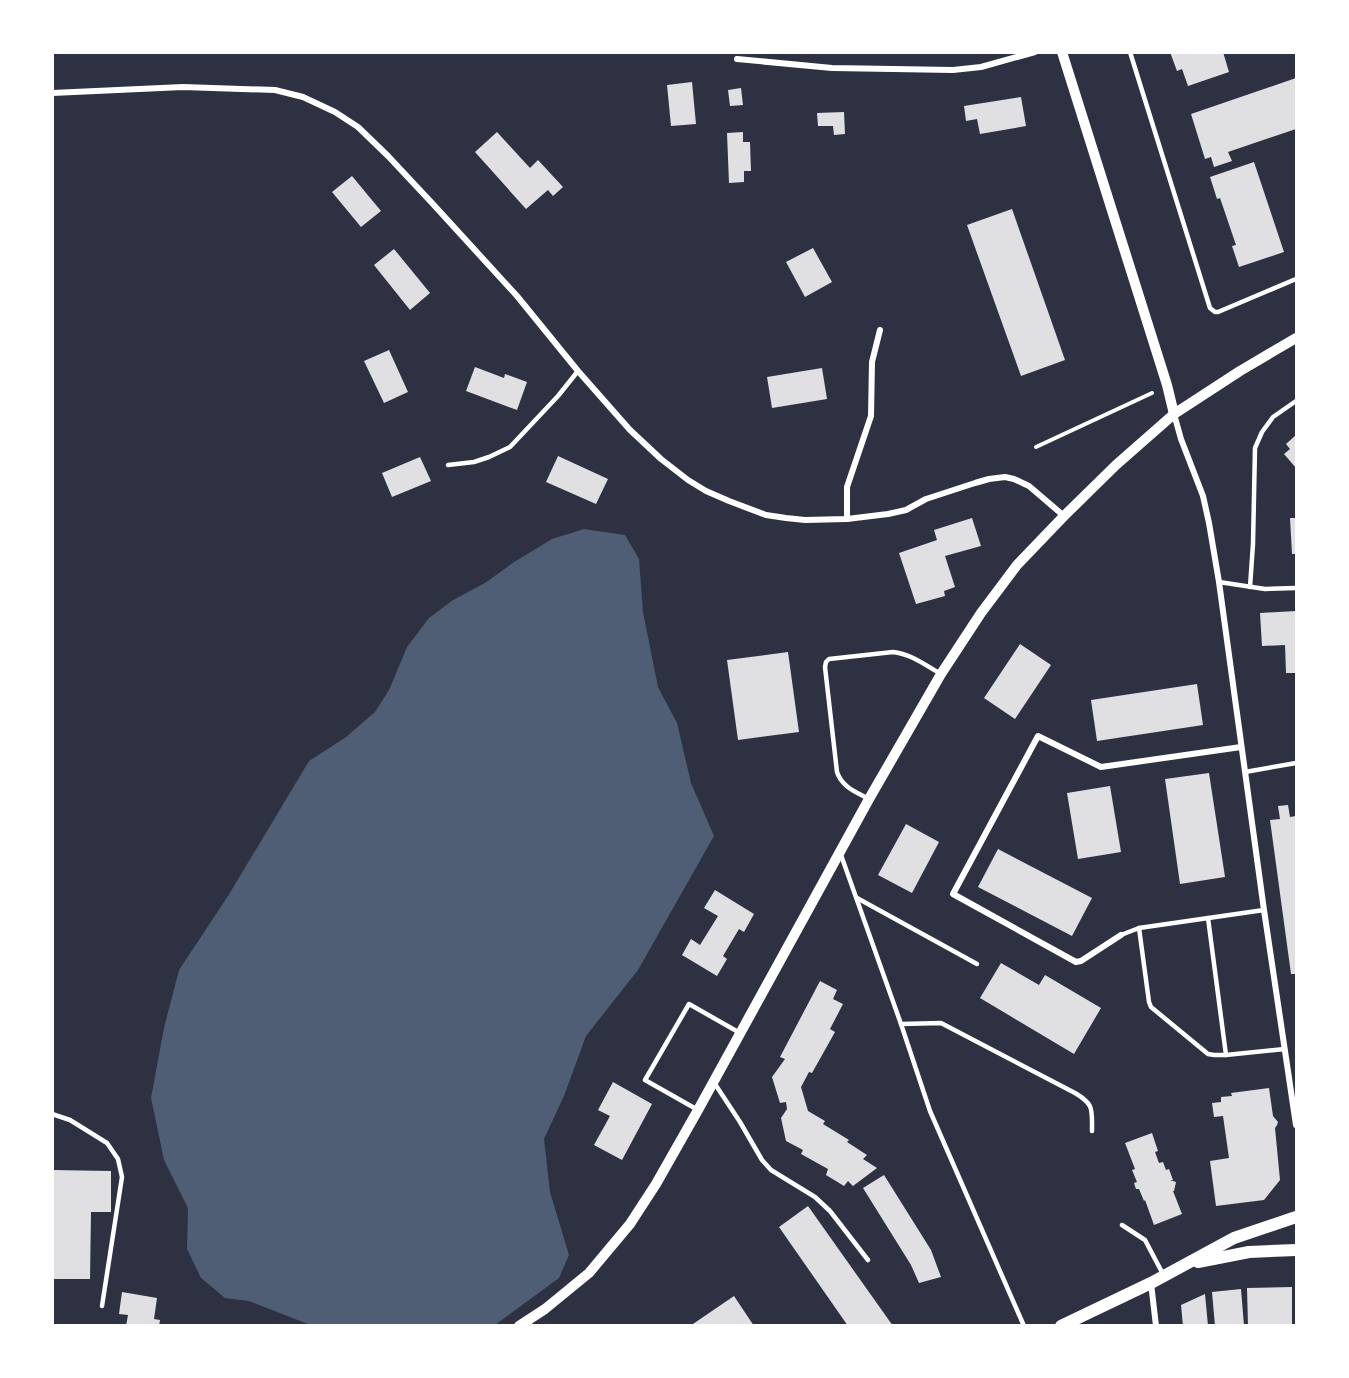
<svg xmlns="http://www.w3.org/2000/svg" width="1349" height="1378" font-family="Barlow,sans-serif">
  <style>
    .water { fill: #4f5d75 }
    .building { fill: #e0e0e3 }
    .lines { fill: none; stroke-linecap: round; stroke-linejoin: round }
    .path { stroke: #fff; stroke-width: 4 }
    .service { stroke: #fff; stroke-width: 4.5 }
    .minor { stroke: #fff; stroke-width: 6 }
    .tertiary { stroke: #fff; stroke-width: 10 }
    .secondary { stroke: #fff; stroke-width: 12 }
  </style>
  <rect width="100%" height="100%" fill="#2d3142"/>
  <polygon class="water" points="584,529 625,535 639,559 643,612 658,687 677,723 691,783 714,836 638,970 586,1036 564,1096 544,1139 550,1192 569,1255 559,1278 495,1325 313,1326 249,1301 225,1298 201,1278 187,1249 188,1208 164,1160 151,1098 164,1028 179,970 228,896 309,761 346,737 375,712 389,690 407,647 429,618 453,600 485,583 514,562 552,539"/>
  <g class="building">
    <polygon points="1170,52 1223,52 1229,72 1188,86 1182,69 1177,71"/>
    <polygon points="1296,78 1296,129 1228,152 1232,161 1214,167 1211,157 1205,159 1191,114"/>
    <polygon points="692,82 696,124 671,126 667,85"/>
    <polygon points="741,88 743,105 730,106 728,90"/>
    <polygon points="1021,97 1026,126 980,134 977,119 966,121 964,106"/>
    <polygon points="844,112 845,134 834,135 833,126 818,126 817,113"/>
    <polygon points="497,132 530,168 538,160 563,187 553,196 548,190 526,209 475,152"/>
    <polygon points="743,132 743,142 750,142 751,171 744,171 744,182 729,183 727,133"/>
    <polygon points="1254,162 1284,252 1239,267 1232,246 1236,245 1220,198 1217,199 1210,177"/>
    <polygon points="352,176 381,211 361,227 332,192"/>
    <polygon points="1012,209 1065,360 1021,376 967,225"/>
    <polygon points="813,248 832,282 805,297 786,262"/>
    <polygon points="394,249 430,293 410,310 374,265"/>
    <polygon points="389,350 408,392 384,403 364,361"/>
    <polygon points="475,367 504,378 505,374 527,382 517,410 466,391"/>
    <polygon points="822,368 827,399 772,408 767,377"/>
    <polygon points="1296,435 1296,468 1284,454 1290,449 1286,444"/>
    <polygon points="558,456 608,479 596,504 546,482"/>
    <polygon points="420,457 431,481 392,497 382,473"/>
    <polygon points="972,518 981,546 945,556 955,587 944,591 945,596 916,604 899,553 937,540 934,530"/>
    <polygon points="1290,518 1296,518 1296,554 1292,554"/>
    <polygon points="1296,611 1296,673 1286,673 1285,645 1262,646 1260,613"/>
    <polygon points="1020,644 1051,665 1015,719 984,698"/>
    <polygon points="788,652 799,732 738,740 727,660"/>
    <polygon points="1197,684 1203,725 1097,741 1091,700"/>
    <polygon points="1209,773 1225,877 1180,884 1165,779"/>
    <polygon points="1110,786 1121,852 1078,859 1067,793"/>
    <polygon points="1288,805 1290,817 1296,816 1296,974 1291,974 1270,820 1280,819 1278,806"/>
    <polygon points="906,824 939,842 912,893 878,875"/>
    <polygon points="998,849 1092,898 1072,936 978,887"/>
    <polygon points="715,890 754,914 744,932 739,929 723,956 727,959 717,976 682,955 691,939 700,945 718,916 704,908"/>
    <polygon points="1001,963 1039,985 1045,975 1101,1008 1074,1054 980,998"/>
    <polygon points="820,981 837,990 833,999 843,1004 830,1029 835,1032 812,1073 809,1072 801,1087 808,1111 825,1121 823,1124 849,1140 847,1142 867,1155 863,1159 877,1168 853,1186 848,1181 844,1186 826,1175 828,1169 801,1154 803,1150 786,1141 781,1118 787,1109 786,1102 780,1103 772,1077 785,1059 780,1057"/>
    <polygon points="613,1082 652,1104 622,1160 594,1145 610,1116 598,1110"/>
    <polygon points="1269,1088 1273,1116 1278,1122 1277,1125 1275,1128 1280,1180 1264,1200 1216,1206 1210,1161 1229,1158 1223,1116 1214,1117 1212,1103 1221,1102 1221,1097 1232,1096 1231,1093"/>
    <polygon points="1152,1133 1158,1151 1155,1152 1159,1163 1163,1162 1166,1170 1169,1169 1173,1180 1170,1180 1176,1182 1174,1191 1173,1191 1182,1214 1154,1225 1145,1200 1144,1201 1139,1189 1136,1189 1134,1183 1137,1182 1132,1170 1135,1169 1125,1143"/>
    <polygon points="52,1170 111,1171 111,1212 91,1212 90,1279 52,1279"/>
    <polygon points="884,1175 931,1250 941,1277 919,1283 911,1265 863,1188"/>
    <polygon points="808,1206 893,1326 848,1326 779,1227"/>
    <polygon points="1292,1287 1292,1326 1248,1326 1247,1288"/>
    <polygon points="1241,1289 1244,1326 1215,1326 1212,1292"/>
    <polygon points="122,1292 157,1298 154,1319 160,1320 159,1326 126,1326 128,1315 119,1314"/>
    <polygon points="1205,1294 1208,1326 1183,1326 1181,1305"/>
    <polygon points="734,1296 754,1326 690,1326"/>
  </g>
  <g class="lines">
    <polyline class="path" points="1036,447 1152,393"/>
    <g class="service">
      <polyline points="1130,52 1210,308 1215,312 1218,312 1296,279"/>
      <polyline points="448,465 474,462 489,457 510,447 558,396 578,371"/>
      <polyline points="1219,582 1265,589 1296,588"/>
      <polyline points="1250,587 1253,544 1255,448 1262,432 1273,417 1296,401"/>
      <polyline points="1245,772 1296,763"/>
      <path d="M869 799C856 792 842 787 837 772L825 667 826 662 829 659 893 652C911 654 925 665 941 674"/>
      <path d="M841 855 901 1024 941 1023 1075 1093C1094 1104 1092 1109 1092 1131"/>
      <polyline points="857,898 977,964"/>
      <polyline points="1208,918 1226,1055 1285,1049"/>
      <polyline points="1139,928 1149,1002 1151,1007 1208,1054 1214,1055 1226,1055"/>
      <polyline points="1121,935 1139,928 1264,910"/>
      <polyline points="901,1024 930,1111 1024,1326"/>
      <polyline points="715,1084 740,1122 762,1160 771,1170 815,1197 830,1211 868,1260"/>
      <polyline points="698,1110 645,1080 689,1004 740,1033"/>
      <polyline points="52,1114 70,1120 107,1143 118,1159 122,1177 102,1306"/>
      <polyline points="1122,1225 1145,1240 1164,1276"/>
    </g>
    <g class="minor">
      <polyline points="737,59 832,68 953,70 981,67 1035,52"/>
      <polyline points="52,93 183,87 275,90 303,97 335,112 358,127 388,156 432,203 517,296 578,371 630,430 661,459 688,480 706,491 729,501 766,515 786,518 805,520 847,519 888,514 906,510 926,499 975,483 989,479 1005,477 1014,479 1029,486 1064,516"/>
      <polyline points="1174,414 1181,439 1203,496 1209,523 1219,582 1264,910 1296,1125"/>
      <polyline points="847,519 847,487 871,416 872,362 880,330"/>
      <polyline points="1121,935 1081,961 1076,962 953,894 1038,736 1101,767 1241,747"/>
      <polyline points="1151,1283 1156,1326"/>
    </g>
    <g class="tertiary">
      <polyline points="1062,52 1167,385 1174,414"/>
      <polyline points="519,1326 545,1309 589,1273 630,1224 656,1184 698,1110 869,799 941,674 981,613 1017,565 1064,516 1116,465 1174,414 1240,371 1296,338"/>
    </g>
    <g class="secondary">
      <polyline points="1198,1262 1249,1252 1296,1250"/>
      <polyline points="1061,1326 1151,1283 1234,1238 1296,1217"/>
    </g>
  </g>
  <rect width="1349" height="1378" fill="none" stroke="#ffffff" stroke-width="108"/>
</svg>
